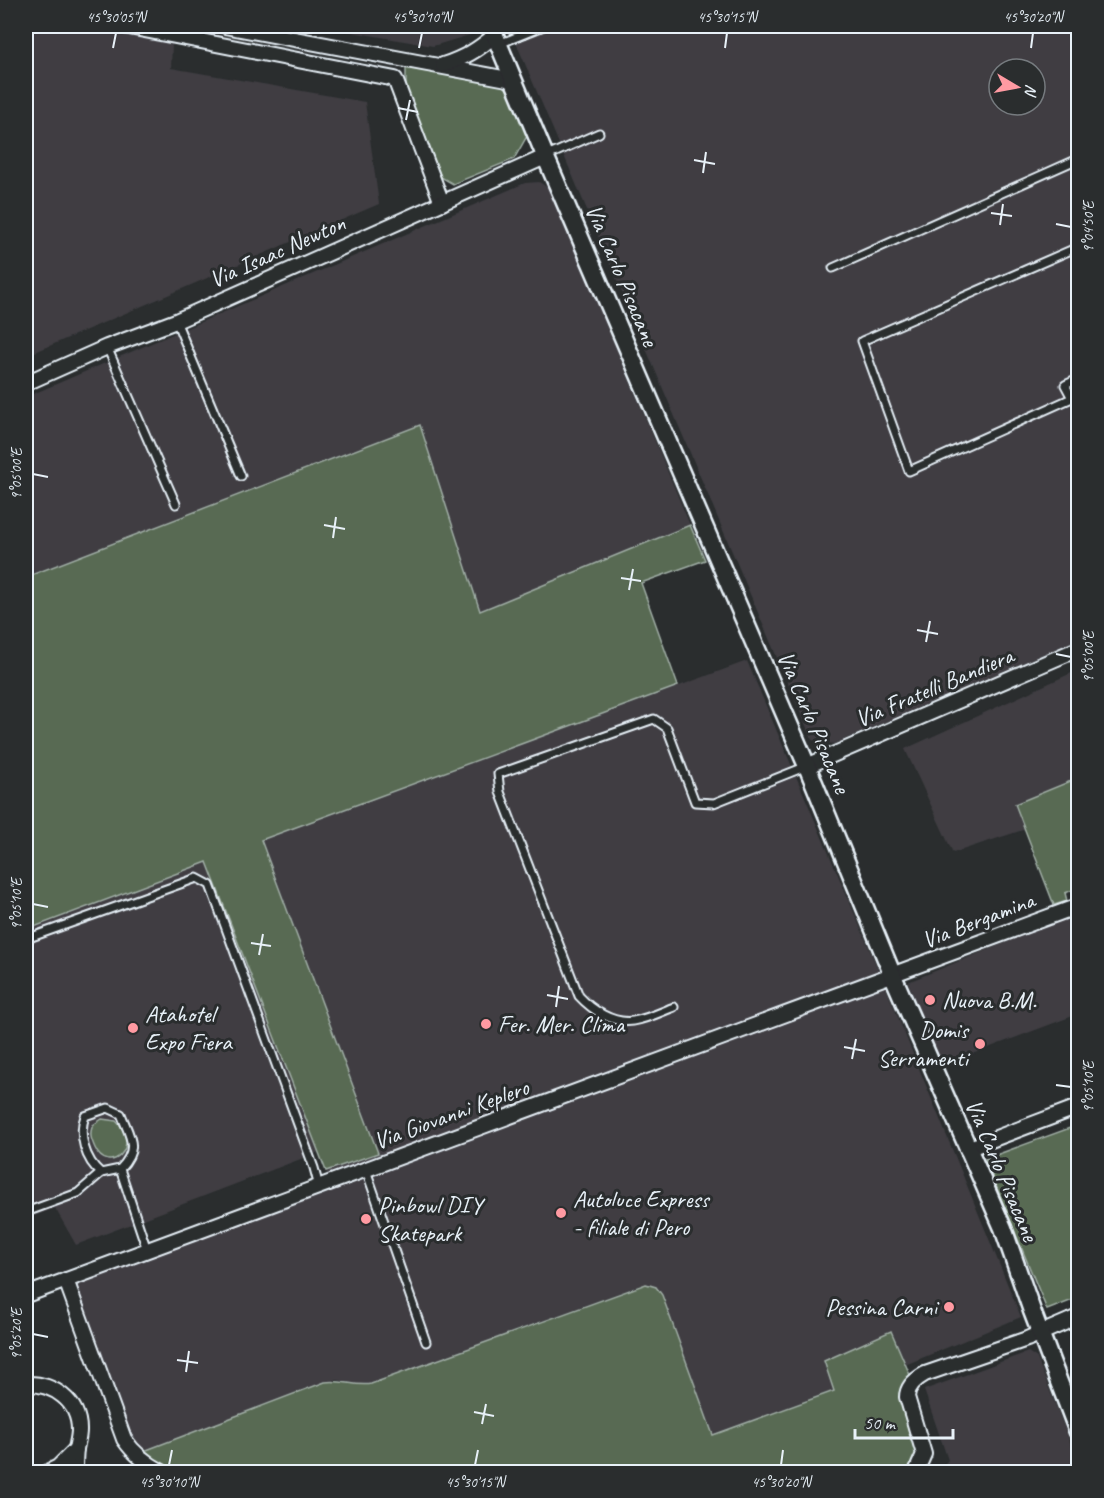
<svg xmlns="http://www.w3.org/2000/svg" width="1104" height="1498" font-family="Caveat,sans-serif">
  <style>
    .built { fill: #3f3d42; fill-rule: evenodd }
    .green { fill: #596a53; stroke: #a0aea6; stroke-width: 1.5 }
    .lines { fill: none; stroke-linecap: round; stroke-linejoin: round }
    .service-casing { stroke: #e8f1f8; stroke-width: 11 }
    .minor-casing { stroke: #e8f1f8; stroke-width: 18 }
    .tertiary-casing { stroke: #e8f1f8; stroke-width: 21 }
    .service { stroke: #2a2d2e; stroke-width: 7 }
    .minor { stroke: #2a2d2e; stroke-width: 14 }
    .tertiary { stroke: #2a2d2e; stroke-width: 16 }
    .ticks { fill: none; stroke: #e8f1f8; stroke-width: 2 }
    .poi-dot { fill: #ff9aa2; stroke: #2a2d2e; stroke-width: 2 }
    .labels { text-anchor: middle; stroke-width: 6; stroke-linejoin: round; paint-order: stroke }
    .street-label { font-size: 24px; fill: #e8f1f8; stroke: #2a2d2e }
    .poi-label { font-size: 24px; fill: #e8f1f8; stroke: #2a2d2e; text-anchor: start }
    .neatline { fill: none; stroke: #e8f1f8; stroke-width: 2 }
    .ticks-label { font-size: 15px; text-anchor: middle; fill: #e8f1f8 }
  </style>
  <rect width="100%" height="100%" fill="#2a2d2e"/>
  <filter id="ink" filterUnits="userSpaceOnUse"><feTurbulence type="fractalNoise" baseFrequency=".0167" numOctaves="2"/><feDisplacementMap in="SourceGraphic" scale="12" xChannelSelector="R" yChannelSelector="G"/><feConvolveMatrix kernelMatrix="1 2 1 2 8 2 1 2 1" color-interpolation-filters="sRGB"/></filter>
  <g filter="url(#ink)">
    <g class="built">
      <polygon points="26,26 78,26 172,44 171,68 365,102 379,204 26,356"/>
      <polygon points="317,26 480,26 483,31 433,46"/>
      <path d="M509 26H1078V639L834 744 812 740ZM999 69H1035V105H999Z"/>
      <polygon points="539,182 550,189 690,525 480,611 420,425 26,577 26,397 525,183"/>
      <polygon points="747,661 884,983 1021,1317 905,1365 891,1331 835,1390 713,1435 700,1401 641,1285 371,1384 358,1385 337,1380 325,1382 136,1454 66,1280 331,1182 326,1171 377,1153 261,840"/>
      <polygon points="1078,670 1078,778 1015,804 1026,829 953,853 905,749"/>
      <polygon points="207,862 319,1152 76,1245 55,1208 26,1219 26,930"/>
      <polygon points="1078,913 1078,1014 940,1066 908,982"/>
      <polygon points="1028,1352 1037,1358 1078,1462 1078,1472 938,1472 948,1460 924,1390"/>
    </g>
    <g class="green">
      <polygon points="406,65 502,84 510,92 526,126 527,136 514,159 453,184 441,177 406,89"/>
      <polygon points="420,425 480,611 690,525 705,560 641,583 678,686 261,840 378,1153 326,1171 207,862 26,930 26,577"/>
      <polygon points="1078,778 1078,888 1065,893 1067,901 1054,905 1015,804"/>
      <path d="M102 1119 116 1121C143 1147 108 1177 95 1148 91 1139 89 1134 93 1125Z"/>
      <polygon points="1078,1125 1078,1298 1047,1310 985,1159"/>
      <path d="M646 1284 656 1287 662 1295 713 1435 834 1391 824 1361 891 1331 913 1382 909 1387 923 1448 916 1472H162L136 1454 325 1382C341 1379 355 1387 371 1384Z"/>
    </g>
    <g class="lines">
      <defs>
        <g id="service">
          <polyline points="499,44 544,26"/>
          <polyline points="545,157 599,133"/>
          <polyline points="1078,247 862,341 909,471 1072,398 1065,385 1078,379"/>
          <polyline points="833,268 1078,159"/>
          <polyline points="176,321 241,476"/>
          <polyline points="107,347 176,504"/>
          <polyline points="26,939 197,878 210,885 314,1168 319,1187"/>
          <path d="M674 1007C661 1012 647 1019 633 1021 613 1024 592 1010 579 996L500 792 498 774 654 719 667 728 695 802 714 803 807 766"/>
          <path d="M120 1169 101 1173C85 1160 78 1135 85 1116L108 1108 121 1114C130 1137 140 1148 120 1169L147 1250"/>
          <polyline points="366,1170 426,1342"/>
          <polyline points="26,1212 78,1193 101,1173"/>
        </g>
        <g id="minor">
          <polyline points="124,26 395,79 442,203"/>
          <polyline points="225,26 513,80"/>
          <path d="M443 65C464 58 478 50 495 35"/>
          <polyline points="26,383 107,347 176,321 545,157"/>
          <polyline points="807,766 1078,649"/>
          <polyline points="967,1149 1078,1107"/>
          <path d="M66 1280 124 1439C134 1454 147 1464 162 1472"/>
          <polyline points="26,1295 1078,906"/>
          <path d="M26 1384C53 1383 79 1401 79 1430 79 1437 77 1443 76 1449 75 1457 75 1465 75 1472"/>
          <polyline points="48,1472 58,1467 76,1449"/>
          <path d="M916 1472 924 1454 907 1397C907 1386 916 1379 925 1374L1027 1339 1078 1317"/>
        </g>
        <polyline id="tertiary" points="491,26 546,158 807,766 893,976 1003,1228 1032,1311 1078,1432"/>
      </defs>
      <use href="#service" class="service-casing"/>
      <use href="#minor" class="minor-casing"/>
      <use href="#tertiary" class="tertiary-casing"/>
      <use href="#service" class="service"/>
      <use href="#minor" class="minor"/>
      <use href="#tertiary" class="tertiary"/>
    </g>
  </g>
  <path class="ticks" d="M113 48 116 33M419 48 422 33M725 48 727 33M1031 48 1033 33M398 108 418 112M406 120 410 100M694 160 715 164M703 173 706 152M991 213 1012 216M1056 224 1071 227M1000 225 1003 204M33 474 48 477M324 525 345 529M333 538 336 517M621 578 641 581M629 590 633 569M917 630 938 634M926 642 930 621M1056 654 1071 657M33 904 48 907M251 943 271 946M259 955 263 934M547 995 568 999M556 1007 559 986M844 1047 865 1051M852 1059 856 1039M1056 1085 1071 1087M33 1334 48 1337M177 1360 198 1363M186 1372 189 1351M474 1412 494 1416M482 1424 486 1404M169 1465 172 1450M475 1465 478 1450M781 1465 783 1450"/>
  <g class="poi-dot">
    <circle cx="930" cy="1000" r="6"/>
    <circle cx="486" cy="1024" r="6"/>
    <circle cx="133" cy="1028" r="6"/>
    <circle cx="980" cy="1044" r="6"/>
    <circle cx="561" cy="1213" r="6"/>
    <circle cx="366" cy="1219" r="6"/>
    <circle cx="949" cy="1307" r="6"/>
  </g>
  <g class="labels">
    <g class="street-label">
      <text transform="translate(277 251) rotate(-24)" y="8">Via Isaac Newton</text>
      <text transform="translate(622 275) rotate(67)" y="8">Via Carlo Pisacane</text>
      <text transform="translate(934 687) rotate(-23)" y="8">Via Fratelli Bandiera</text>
      <text transform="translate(814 722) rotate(67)" y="8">Via Carlo Pisacane</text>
      <text transform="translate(978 920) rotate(-21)" y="8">Via Bergamina</text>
      <text transform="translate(451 1114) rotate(-20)" y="8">Via Giovanni Keplero</text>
      <text transform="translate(1002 1170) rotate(67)" y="8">Via Carlo Pisacane</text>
    </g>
    <g class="poi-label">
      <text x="942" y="1008">Nuova B.M.</text>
      <text x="145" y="1022">Atahotel<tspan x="145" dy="28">Expo Fiera</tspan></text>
      <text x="498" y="1032">Fer. Mer. Clima</text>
      <text x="968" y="1038" text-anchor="end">Domis<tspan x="968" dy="28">Serramenti</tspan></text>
      <text x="573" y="1207">Autoluce Express<tspan x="573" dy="28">- filiale di Pero</tspan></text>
      <text x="378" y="1213">Pinbowl DIY<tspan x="378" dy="28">Skatepark</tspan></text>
      <text x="937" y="1315" text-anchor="end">Pessina Carni</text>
    </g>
  </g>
  <rect width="1104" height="1498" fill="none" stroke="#2a2d2e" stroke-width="66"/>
  <g transform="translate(1017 87) rotate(100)"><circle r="28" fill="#2a2d2e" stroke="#767b7f" stroke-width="1.5"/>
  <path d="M0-4.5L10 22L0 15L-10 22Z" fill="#ff9aa2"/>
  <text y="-9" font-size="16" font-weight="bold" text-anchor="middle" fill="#e8f1f8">N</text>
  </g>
  <path d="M855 1429v9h98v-9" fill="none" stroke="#e8f1f8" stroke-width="3"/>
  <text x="864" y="1429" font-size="18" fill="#e8f1f8" stroke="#2a2d2e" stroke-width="4.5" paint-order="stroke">50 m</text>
  <rect x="33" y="33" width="1038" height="1432" class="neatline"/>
  <g class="ticks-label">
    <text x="116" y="22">45°30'05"N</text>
    <text x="422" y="22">45°30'10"N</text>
    <text x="727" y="22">45°30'15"N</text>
    <text x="1033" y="22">45°30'20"N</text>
    <text transform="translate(1088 227) rotate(-90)" y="5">9°04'50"E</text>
    <text transform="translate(16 474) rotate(-90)" y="5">9°05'00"E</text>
    <text transform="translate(1088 657) rotate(-90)" y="5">9°05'00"E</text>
    <text transform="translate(16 904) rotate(-90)" y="5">9°05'10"E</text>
    <text transform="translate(1088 1087) rotate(-90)" y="5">9°05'10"E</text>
    <text transform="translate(16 1334) rotate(-90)" y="5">9°05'20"E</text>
    <text x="169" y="1487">45°30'10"N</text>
    <text x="475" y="1487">45°30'15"N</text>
    <text x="781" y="1487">45°30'20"N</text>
  </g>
</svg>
